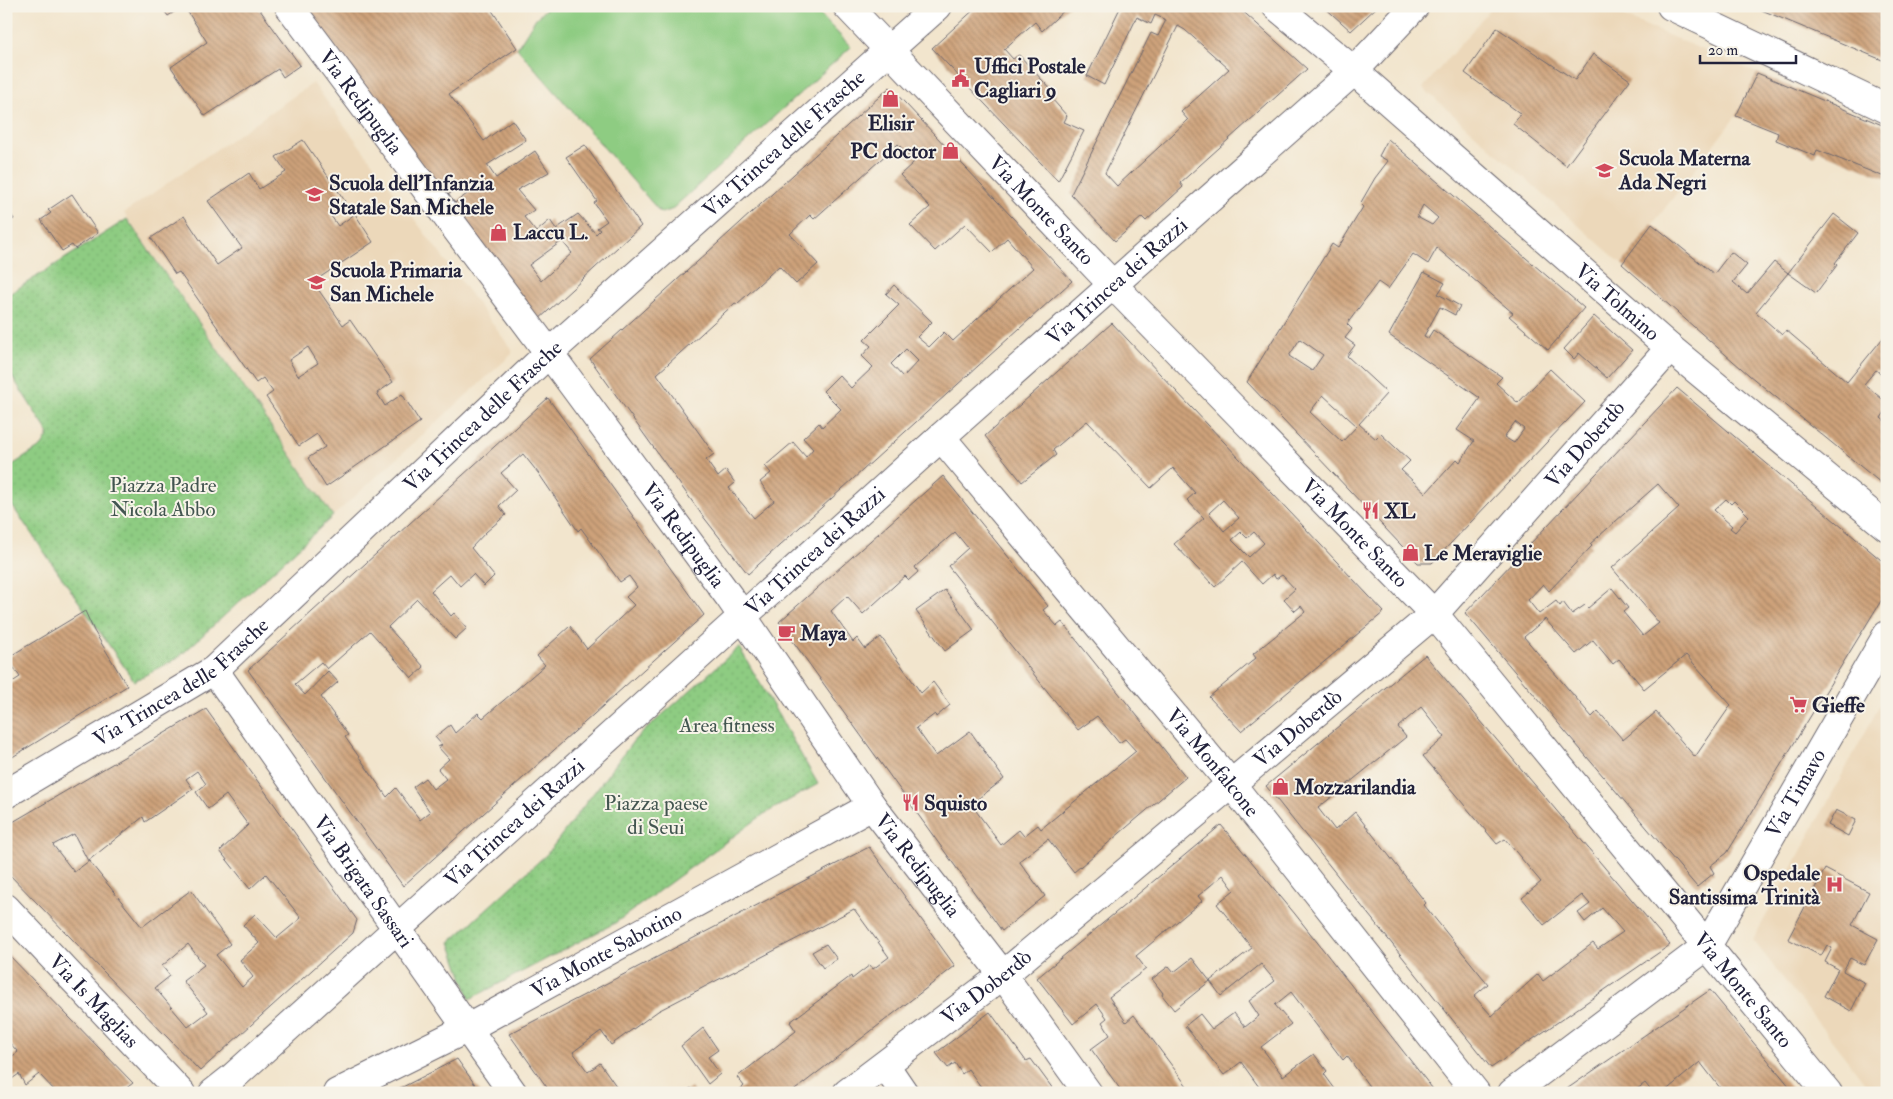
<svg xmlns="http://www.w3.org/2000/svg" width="1893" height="1099" font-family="'IM FELL Double Pica',serif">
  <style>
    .built { fill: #ecd8ba }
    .park { fill: url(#park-dots); stroke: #58775e }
    .pitch { fill: #8ecc82; stroke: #58775e }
    .building { fill: url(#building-back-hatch); fill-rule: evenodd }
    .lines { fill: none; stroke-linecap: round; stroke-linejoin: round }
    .minor-casing { stroke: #6b666e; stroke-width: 30 }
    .minor { stroke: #fff; stroke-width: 28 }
    .labels { text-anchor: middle; stroke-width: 4; stroke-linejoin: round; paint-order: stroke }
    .poi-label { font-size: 21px; font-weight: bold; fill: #22223b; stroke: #f7f3e8; text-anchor: start }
    .street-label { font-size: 21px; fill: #22223b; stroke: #f7f3e8 }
    .park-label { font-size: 21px; fill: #425550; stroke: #f7f3e8 }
  </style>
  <defs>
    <pattern id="park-dots" width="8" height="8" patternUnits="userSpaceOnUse" patternTransform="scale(1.25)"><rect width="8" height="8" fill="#8ecc82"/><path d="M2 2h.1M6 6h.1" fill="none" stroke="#7aaf71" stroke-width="1.8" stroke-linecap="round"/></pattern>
    <pattern id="building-back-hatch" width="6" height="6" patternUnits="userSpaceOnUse" patternTransform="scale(1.25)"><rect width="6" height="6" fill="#cea27a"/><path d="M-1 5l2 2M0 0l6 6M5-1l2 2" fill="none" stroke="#a78465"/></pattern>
  </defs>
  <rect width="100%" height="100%" fill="#f7f3e8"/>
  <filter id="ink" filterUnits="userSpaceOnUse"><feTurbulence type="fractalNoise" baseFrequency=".02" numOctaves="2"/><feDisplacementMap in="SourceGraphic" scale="10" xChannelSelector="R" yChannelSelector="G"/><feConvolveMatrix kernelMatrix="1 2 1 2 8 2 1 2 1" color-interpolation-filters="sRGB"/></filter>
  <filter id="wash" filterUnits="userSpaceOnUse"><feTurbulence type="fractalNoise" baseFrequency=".0096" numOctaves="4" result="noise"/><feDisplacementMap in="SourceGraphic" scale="20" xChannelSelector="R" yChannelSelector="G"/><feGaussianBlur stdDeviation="1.12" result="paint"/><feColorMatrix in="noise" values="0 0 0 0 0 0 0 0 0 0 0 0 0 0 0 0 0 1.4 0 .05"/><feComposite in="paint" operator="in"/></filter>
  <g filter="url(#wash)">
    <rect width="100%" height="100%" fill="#f2e5cd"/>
    <g class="built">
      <polygon points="1493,6 1600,6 1757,73 1736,116 1622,264 1423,88"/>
      <polygon points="313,83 512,350 512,354 333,516 124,213"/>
      <polygon points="1887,692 1887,1093 1873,1093 1753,940"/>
    </g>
    <g class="park">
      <polygon points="127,219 333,516 178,658 134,681 6,497 6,469 42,446 49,434 6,367 6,296"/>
      <polygon points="739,647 818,784 764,814 615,923 470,999 450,942 547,854 634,740"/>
    </g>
    <polygon class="pitch" points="545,6 812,6 851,47 671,210 661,213 517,48 536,18 547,8"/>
    <g id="blocks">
      <g class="building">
        <polygon points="161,6 183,6 168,16"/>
        <polygon points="184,6 257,6 300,65 283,77 278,69 205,116 171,67 207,42"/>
        <path d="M302 6H489L517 48 449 94 484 141 512 120 526 140 487 165 496 178 535 151 549 172 517 190 534 210 524 217 536 232 550 220 556 229 578 214 596 234 600 230 597 228 607 221 594 203 597 201 566 157 585 145 641 226 537 321 452 205 471 191 465 183 445 197ZM562 241 572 253 541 281 529 265Z"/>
        <polygon points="978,6 1069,6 1042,31 1035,22 1004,49 1013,59 1019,55 1056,95 1052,99 1067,116 1064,122 1084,131 1058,181 932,48"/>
        <path d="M1121 6H1237L1307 69 1180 183 1183 187 1146 221 1142 217 1115 241 1071 194 1151 33 1158 36 1166 20 1155 15 1151 24 1137 17 1104 85 1087 76ZM1178 26 1185 30 1229 69 1181 112 1188 120 1117 186 1105 173Z"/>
        <polygon points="1323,6 1378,6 1351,31"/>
        <polygon points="1752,6 1887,6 1887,62"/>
        <polygon points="1497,28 1575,80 1593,54 1630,80 1566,166 1513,124 1521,114 1465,73"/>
        <polygon points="1757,73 1887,127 1887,178 1817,150 1815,156 1776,140 1778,133 1736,116"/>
        <path d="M890 87 1072 281 748 574 702 515 590 359ZM898 144 914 162 900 175 930 207 910 225 935 251 965 224 992 252 1007 238 1033 268 953 341 944 332 929 347 917 337 932 322 894 285 886 294 899 305 864 340 871 346 862 356 873 367 851 388 839 375 823 391 841 409 822 427 819 423 803 438 813 449 806 457 793 442 765 466 771 473 760 482 774 501 754 518 729 488 735 483 726 470 718 477 706 460 714 454 657 374 735 303 737 304 779 266 796 284 818 264 790 234 810 215 814 219ZM906 349 918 361 903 377 891 364Z"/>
        <path d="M1388 139 1584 308 1548 350 1509 316 1513 313 1437 248 1428 264 1413 254 1388 289 1378 282 1347 324 1352 329 1345 338 1355 345 1347 356 1387 393 1359 424 1376 439 1381 434 1410 461 1401 470 1426 493 1457 459 1460 462 1474 441 1457 430 1480 398 1389 335 1424 272 1445 283 1438 294 1460 306 1455 315 1440 307 1424 336 1428 338 1433 330 1502 377 1496 383 1518 403 1550 369 1585 402 1432 563H1418L1247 382 1332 244 1338 248 1363 207 1360 204 1375 178 1388 161 1379 156ZM1423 205 1438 218 1432 225 1417 217ZM1300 339 1323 355 1312 371 1289 356ZM1323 395 1357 426 1342 442 1310 412ZM1515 422 1524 429 1514 443 1504 437Z"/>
        <path d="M303 140 345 201 329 213 338 226 355 214 373 242 313 282 343 325 350 320 393 382 377 393 385 406 402 394 420 422 326 487 308 458 325 447 317 434 299 446 266 397 273 392 263 378 256 383 179 272 175 274 151 238 184 216 217 265 242 248 208 201 249 173 259 189 286 172 276 157ZM308 347 318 363 298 376 289 360Z"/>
        <polygon points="72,194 98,233 75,249 72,245 62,251 41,220 51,213 48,210"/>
        <polygon points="6,207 14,219 6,223"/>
        <polygon points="1834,214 1858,233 1835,263 1837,265 1816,293 1788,273"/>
        <polygon points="1652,224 1714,274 1731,252 1747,265 1733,282 1747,294 1774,262 1788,273 1756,312 1782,335 1786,330 1847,382 1887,333 1887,378 1876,370 1864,384 1887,403 1887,409 1881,418 1887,423 1887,488 1749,375 1622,264"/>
        <polygon points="1594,316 1632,350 1607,378 1579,353 1574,359 1564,349"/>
        <path d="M1112 323 1384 612 1241 731 1209 697 1256 658 1253 654 1305 612 1301 606 1295 611 1284 599 1295 589 1282 575 1276 579 1273 574 1262 584 1242 562 1215 587 1174 544 1204 518 1187 500 1195 493 1173 468 1151 488 1087 421 1053 450 1056 455 1022 482 985 436ZM1223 500 1239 518 1224 531 1209 513ZM1241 532 1247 538 1254 532 1264 543 1249 557 1232 540Z"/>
        <path d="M1677 388 1887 565V591L1727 853 1710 866 1714 873 1697 887 1465 613ZM1658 484 1679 508 1612 568 1659 623 1643 636 1623 612 1628 608 1612 588 1588 608 1585 605 1572 614 1563 602 1560 606 1556 601 1539 614 1528 600 1543 584 1549 591 1592 546 1590 544ZM1726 499 1731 504 1734 501 1749 516 1735 532 1730 528 1732 526 1714 510ZM1545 619 1576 654 1593 640 1613 664 1619 659 1644 689 1686 655 1731 705 1695 757 1656 712 1623 740 1598 711 1592 717 1524 637Z"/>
        <path d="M548 398 704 615 403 886 248 670ZM523 454 539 474 578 531 581 528 620 582 629 576 637 587 626 597 634 605 587 649 570 626 537 656 545 665 483 718 478 713 455 733 450 725 435 737 442 745 438 747 449 759 438 769 446 779 433 789 425 778 413 787 430 812 420 820 396 788 387 797 345 737 348 735 321 697 338 682 328 671 305 695 295 684 321 662 327 669 370 631 412 678 424 667 388 627 417 599 455 639 467 628 454 613 451 616 431 591 450 574 460 586 473 574 484 586 494 576 471 548 486 532 506 515 499 506 516 490 501 473Z"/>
        <path d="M943 476 1048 606 1043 610 1057 626 1062 622 1186 777 1074 872 1048 839 1019 861 1045 896 1002 931 779 622ZM955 532 968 548 948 566 1078 730 1097 716 1119 743 1125 739 1136 751 1041 829 1038 825 1024 836 1019 830 1001 845 971 804 1004 779 970 731 936 756 916 728 935 714 936 717 950 705 933 682 921 693 881 637 865 649 857 638 853 642 831 611 847 596 863 614 905 576 909 580 918 572 915 567Z"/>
        <polygon points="945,590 974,630 945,651 916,611"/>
        <polygon points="85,611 94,631 127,686 6,761 6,686 20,677 7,658"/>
        <path d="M1425 655 1670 945 1491 1068 1266 786ZM1421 707 1445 737 1423 756 1497 844 1505 839 1541 882 1522 898 1544 925 1582 895 1590 904 1578 913 1585 922 1602 908 1623 932 1598 949 1593 943 1543 981 1538 974 1492 1016 1474 996 1488 984 1424 905 1426 903 1355 812 1335 830 1318 808 1406 737 1398 727Z"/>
        <polygon points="1887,700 1887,712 1882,710"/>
        <path d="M206 709 357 920 353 933 200 1071 6 871V826ZM197 771 206 784 196 792 208 809 226 795 248 825 220 851 250 889 266 874 301 918 277 938 255 914 243 925 259 943 240 960 253 977 242 987 216 955 230 944 191 890 142 927 89 861 74 872 53 845 74 834 88 861 143 817 145 822 193 789 186 779ZM188 944 204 965 183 981 208 1012 188 1027 155 988 170 976 162 966Z"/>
        <polygon points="1836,810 1856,820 1848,836 1828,825"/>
        <polygon points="1221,825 1295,914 1436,1093 1366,1093 1371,1089 1347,1056 1343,1060 1291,992 1275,1005 1291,1024 1261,1047 1283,1076 1314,1054 1327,1071 1324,1074 1338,1093 1251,1093 1259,1087 1241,1062 1224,1075 1185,1026 1200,1014 1212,1029 1234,1013 1245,1027 1259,1016 1249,1001 1275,981 1261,964 1221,996 1210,981 1174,1010 1162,995 1163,993 1152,979 1169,966 1174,972 1192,958 1210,981 1252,948 1217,904 1234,890 1223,875 1198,896 1202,901 1136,956 1146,969 1109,997 1126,1022 1134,1015 1190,1090 1186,1093 1123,1093 1091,1049 1110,1035 1102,1022 1107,1018 1097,1004 1073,1024 1037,978"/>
        <polygon points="869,847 955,966 791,1093 736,1093 744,1086 737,1077 796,1031 790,1022 851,976 852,979 870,965 873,969 889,957 854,909 658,1011 611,1045 601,1031 573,1052 588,1072 600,1063 621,1093 551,1093 509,1034"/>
        <polygon points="1825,869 1869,892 1852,925 1878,939 1864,965 1850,958 1843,971 1865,983 1851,1011 1824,996 1838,969 1825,962 1832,948 1827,945 1821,956 1788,939"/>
        <polygon points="826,944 837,959 823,968 812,952"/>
        <polygon points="6,952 133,1083 120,1093 57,1093 39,1074 25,1085 19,1074 6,1083 6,1061 18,1052 6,1039"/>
        <polygon points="1710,990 1795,1093 1724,1093 1700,1062 1663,1093 1653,1093 1645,1083 1632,1093 1561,1093"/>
        <polygon points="990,1012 1026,1061 1031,1059 1056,1093 982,1093 984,1091 968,1069 962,1074 955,1063 948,1068 936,1053"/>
        <polygon points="703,1028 718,1050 708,1057 720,1074 708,1084 681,1046"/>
        <polygon points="457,1059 481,1093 391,1093"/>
        <polygon points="691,1088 694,1093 684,1093"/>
      </g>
    </g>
  </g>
  <g filter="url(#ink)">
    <use href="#blocks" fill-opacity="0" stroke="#6b666e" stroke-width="1"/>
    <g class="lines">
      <defs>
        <g id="minor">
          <path id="s1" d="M289 6 549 353 730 598 872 806 1003 975 1088 1093"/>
          <path id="s2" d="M847 6 1112 284 1434 614 1828 1093"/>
          <path id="s3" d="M1276 6 1354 71 1670 348 1887 527"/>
          <polyline points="1671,6 1887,109"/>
          <path id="s4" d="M941 437 1232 785 1476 1093"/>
          <path id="s5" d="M214 670 513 1093"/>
          <path id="s6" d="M6 794 214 670 549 353 938 6"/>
          <path id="s7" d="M6 908 181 1093"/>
          <polyline points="885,1065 904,1093"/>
          <path id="s8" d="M213 1093 232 1078 941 437 1354 71 1415 6"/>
          <path id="s9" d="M337 1093 468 1028 872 806"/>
          <path id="s10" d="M847 1093 1003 975 1434 614 1670 348"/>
          <path id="s11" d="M1512 1093 1707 946 1887 635"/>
        </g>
      </defs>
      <use href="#minor" class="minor-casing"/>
      <use href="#minor" class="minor"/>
    </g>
  </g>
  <defs>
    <symbol id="civic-bare" viewBox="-9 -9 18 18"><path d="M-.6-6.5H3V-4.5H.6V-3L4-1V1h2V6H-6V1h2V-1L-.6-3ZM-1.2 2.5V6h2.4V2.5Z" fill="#d1495b" stroke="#f7f3e8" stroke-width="2.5" paint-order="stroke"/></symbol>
    <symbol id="shop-bare" viewBox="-9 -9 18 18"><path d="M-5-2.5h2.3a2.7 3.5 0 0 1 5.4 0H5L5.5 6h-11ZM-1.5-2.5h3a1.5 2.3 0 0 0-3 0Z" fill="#d1495b" stroke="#f7f3e8" stroke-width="2.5" paint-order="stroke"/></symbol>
    <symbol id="school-bare" viewBox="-9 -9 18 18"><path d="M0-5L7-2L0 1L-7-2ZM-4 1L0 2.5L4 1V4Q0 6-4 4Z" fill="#d1495b" stroke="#f7f3e8" stroke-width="2.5" paint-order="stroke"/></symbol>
    <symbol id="restaurant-bare" viewBox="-9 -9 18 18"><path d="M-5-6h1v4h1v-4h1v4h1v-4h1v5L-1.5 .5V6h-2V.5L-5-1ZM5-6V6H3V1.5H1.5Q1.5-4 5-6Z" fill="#d1495b" stroke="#f7f3e8" stroke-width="2.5" paint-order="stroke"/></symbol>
    <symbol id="cafe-bare" viewBox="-9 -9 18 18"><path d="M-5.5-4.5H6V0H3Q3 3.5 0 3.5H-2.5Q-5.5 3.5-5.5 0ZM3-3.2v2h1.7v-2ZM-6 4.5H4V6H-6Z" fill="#d1495b" stroke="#f7f3e8" stroke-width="2.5" paint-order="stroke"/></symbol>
    <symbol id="supermarket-bare" viewBox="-9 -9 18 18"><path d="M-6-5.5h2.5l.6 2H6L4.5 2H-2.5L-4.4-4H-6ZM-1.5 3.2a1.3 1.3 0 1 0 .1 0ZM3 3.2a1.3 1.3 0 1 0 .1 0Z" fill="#d1495b" stroke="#f7f3e8" stroke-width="2.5" paint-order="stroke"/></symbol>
    <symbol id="hospital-bare" viewBox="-9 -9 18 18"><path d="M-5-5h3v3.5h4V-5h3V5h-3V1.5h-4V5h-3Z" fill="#d1495b" stroke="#f7f3e8" stroke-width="2.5" paint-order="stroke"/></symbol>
  </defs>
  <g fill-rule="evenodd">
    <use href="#civic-bare" x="948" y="66" width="25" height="25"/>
    <use href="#shop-bare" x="878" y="86" width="25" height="25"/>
    <use href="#shop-bare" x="938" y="138" width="25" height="25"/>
    <use href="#school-bare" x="1592" y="158" width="25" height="25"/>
    <use href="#school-bare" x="302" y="182" width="25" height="25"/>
    <use href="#shop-bare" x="486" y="220" width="25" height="25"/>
    <use href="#school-bare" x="304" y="270" width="25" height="25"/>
    <use href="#restaurant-bare" x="1358" y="498" width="25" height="25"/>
    <use href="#shop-bare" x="1398" y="540" width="25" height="25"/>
    <use href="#cafe-bare" x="774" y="620" width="25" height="25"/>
    <use href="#supermarket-bare" x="1786" y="692" width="25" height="25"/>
    <use href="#shop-bare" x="1268" y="774" width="25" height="25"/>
    <use href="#restaurant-bare" x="898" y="790" width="25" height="25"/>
    <use href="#hospital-bare" x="1822" y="872" width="25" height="25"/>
  </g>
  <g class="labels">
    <g class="poi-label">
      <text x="974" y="73">Uffici Postale<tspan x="974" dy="24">Cagliari 9</tspan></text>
      <text x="891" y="130" text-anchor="middle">Elisir</text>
      <text x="936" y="158" text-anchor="end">PC doctor</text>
      <text x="1619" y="165">Scuola Materna<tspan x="1619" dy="24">Ada Negri</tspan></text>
      <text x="329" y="190">Scuola dell'Infanzia<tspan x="329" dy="24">Statale San Michele</tspan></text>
      <text x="513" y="239">Laccu L.</text>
      <text x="330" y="277">Scuola Primaria<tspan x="330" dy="24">San Michele</tspan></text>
      <text x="1384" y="518">XL</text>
      <text x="1424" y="560">Le Meraviglie</text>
      <text x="800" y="640">Maya</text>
      <text x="1812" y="712">Gieffe</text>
      <text x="1294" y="794">Mozzarilandia</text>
      <text x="924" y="810">Squisto</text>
      <text x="1820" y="880" text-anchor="end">Ospedale<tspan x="1820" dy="24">Santissima Trinità</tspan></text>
    </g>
    <g class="street-label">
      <text dy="7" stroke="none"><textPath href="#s1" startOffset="120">Via Redipuglia</textPath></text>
      <text dy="7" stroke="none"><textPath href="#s6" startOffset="1018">Via Trincea delle Frasche</textPath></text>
      <text dy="7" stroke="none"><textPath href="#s2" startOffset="282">Via Monte Santo</textPath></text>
      <text dy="7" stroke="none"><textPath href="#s8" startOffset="1215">Via Trincea dei Razzi</textPath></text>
      <text dy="7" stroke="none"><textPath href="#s3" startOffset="452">Via Tolmino</textPath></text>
      <text dy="7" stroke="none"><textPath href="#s6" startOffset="612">Via Trincea delle Frasche</textPath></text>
      <text dy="7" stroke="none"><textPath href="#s10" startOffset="985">Via Doberdò</textPath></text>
      <text dy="7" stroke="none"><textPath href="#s2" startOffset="732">Via Monte Santo</textPath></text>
      <text dy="7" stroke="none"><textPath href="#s1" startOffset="660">Via Redipuglia</textPath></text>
      <text dy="7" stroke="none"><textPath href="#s8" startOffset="810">Via Trincea dei Razzi</textPath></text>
      <text dy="7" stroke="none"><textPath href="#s6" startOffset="208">Via Trincea delle Frasche</textPath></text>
      <text dy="7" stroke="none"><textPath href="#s10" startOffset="580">Via Doberdò</textPath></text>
      <text dy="7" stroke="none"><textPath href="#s4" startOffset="424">Via Monfalcone</textPath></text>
      <text dy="7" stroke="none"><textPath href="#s11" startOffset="421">Via Timavo</textPath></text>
      <text dy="7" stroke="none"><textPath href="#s8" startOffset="405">Via Trincea dei Razzi</textPath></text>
      <text dy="7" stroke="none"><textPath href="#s1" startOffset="1065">Via Redipuglia</textPath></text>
      <text dy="7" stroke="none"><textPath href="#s5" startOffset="259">Via Brigata Sassari</textPath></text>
      <text dy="7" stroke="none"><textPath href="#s9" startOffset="304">Via Monte Sabotino</textPath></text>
      <text dy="7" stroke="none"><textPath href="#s10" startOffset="175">Via Doberdò</textPath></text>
      <text dy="7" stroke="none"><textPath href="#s2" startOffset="1332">Via Monte Santo</textPath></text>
      <text dy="7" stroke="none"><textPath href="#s7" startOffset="128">Via Is Maglias</textPath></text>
    </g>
    <g class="park-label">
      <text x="163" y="492">Piazza Padre<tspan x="163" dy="24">Nicola Abbo</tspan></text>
      <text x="727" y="732">Area fitness</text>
      <text x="656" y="810">Piazza paese<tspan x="656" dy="24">di Seui</tspan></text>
    </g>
  </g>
  <rect width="1893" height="1099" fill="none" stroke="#f7f3e8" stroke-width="25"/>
  <path d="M1700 55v8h96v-8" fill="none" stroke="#22223b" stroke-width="2.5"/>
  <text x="1708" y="55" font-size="15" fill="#22223b" stroke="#f7f3e8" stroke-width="4" paint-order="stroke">20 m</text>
</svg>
